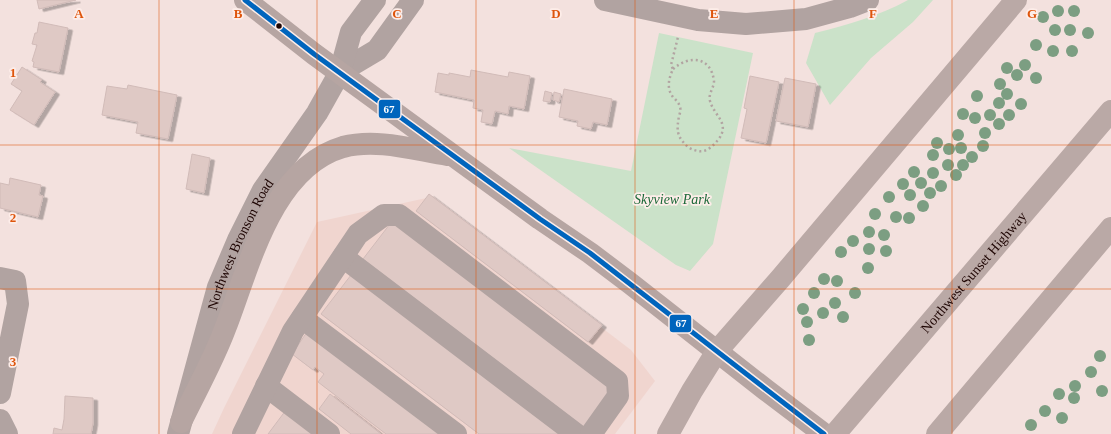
<svg xmlns="http://www.w3.org/2000/svg" width="1111" height="434" font-family="'Times New Roman',serif">
  <style>
    .built { fill: #f0d5cf }
    .green { fill: #cbe2c9 }
    .building { fill: #dfc9c5; stroke: #d1bbb8; filter: url(#shadow) }
    .lines { fill: none; stroke-linecap: round; stroke-linejoin: round }
    .path { stroke: #b2a4a2; stroke-width: 2.5; stroke-dasharray: 2 3; stroke-linecap: butt }
    .minor { stroke: #b1a3a1; stroke-width: 22 }
    .major { stroke: #b6a5a2; stroke-width: 22 }
    .highway { stroke: #baa9a6; stroke-width: 22 }
    .bus-1-casing { stroke: #fdede9; stroke-width: 8 }
    .bus-1 { stroke: #0065bd; stroke-width: 5 }
    .tree { fill: #7c9e82 }
    .grid { fill: none; stroke: #de550c; stroke-width: 1; stroke-opacity: 0.55 }
    .bus-dot { fill: #1e0503; stroke: #fdede9; stroke-width: 1.5 }
    .labels { text-anchor: middle; stroke-width: 3.5; stroke-linejoin: round; paint-order: stroke }
    .park-label { font-size: 14px; font-style: italic; fill: #1a6837; stroke: #fdede9 }
    .street-label { font-size: 14px; fill: #1e0503; stroke: #fdede9 }
    .grid-label { font-size: 13px; text-anchor: middle; font-weight: bold; fill: #de550c; stroke: #fdede9; stroke-width: 3.5; stroke-linejoin: round; paint-order: stroke }
    .line-badge { stroke: #fdede9; stroke-width: 1.5 }
    .badge-label { font-size: 11px; text-anchor: middle; font-weight: bold; fill: #fff }
  </style>
  <defs>
    <filter id="shadow"><feDropShadow dx="4.5" dy="2.5" stdDeviation="0" flood-color="#0004"/></filter>
  </defs>
  <rect width="100%" height="100%" fill="#f3e1de"/>
  <polygon class="built" points="431,197 631,350 655,381 615,434 212,434 224,408 317,222"/>
  <g class="green">
    <path d="M908 0H933L913 22 871 58 830 105 806 63 815 33C847 25 879 16 908 0Z"/>
    <polygon points="659,33 753,53 713,244 690,271 676,265 663,256 509,148 631,171"/>
  </g>
  <g class="building">
    <polygon points="37,0 76,0 39,9"/>
    <polygon points="39,22 68,28 59,72 33,67 34,62 32,61 37,45 32,44 35,33 37,33"/>
    <polygon points="22,67 42,80 40,82 55,92 34,125 10,110 22,91 11,84"/>
    <polygon points="471,70 508,77 509,72 530,76 524,109 509,106 508,114 495,111 492,124 481,122 483,110 473,108 474,100 435,92 438,73 449,75 449,73 470,77"/>
    <polygon points="750,76 779,82 766,143 741,138 747,109 744,108"/>
    <polygon points="785,78 816,84 808,127 776,121"/>
    <polygon points="128,85 177,95 168,139 136,133 138,122 102,115 107,86 127,89"/>
    <polygon points="564,89 612,99 607,125 593,122 591,129 577,126 578,121 559,117"/>
    <polygon points="545,91 552,93 550,102 543,101"/>
    <polygon points="554,92 561,94 559,102 553,100"/>
    <polygon points="192,154 210,158 204,193 186,189"/>
    <polygon points="10,178 41,185 39,195 43,196 38,217 0,208 0,183 9,185"/>
    <polygon points="429,194 602,325 588,342 416,211"/>
    <polygon points="393,220 615,389 585,428 363,259"/>
    <polygon points="351,275 559,434 479,434 321,314"/>
    <polygon points="307,332 445,434 386,434 318,382 324,374 315,367 313,370 292,354"/>
    <polygon points="330,394 381,434 351,434 319,409"/>
    <polygon points="65,396 93,398 93,423 91,434 53,434 54,428 62,430 64,419"/>
    <polygon points="286,410 317,434 268,434"/>
  </g>
  <g class="lines">
    <path class="path" d="M673 69C689 55 711 56 714 81 714 88 708 94 710 101 714 116 731 123 718 140 713 146 706 153 698 151 693 150 688 148 685 144 676 135 677 128 679 116 680 113 681 110 680 107 679 103 676 100 673 97 666 88 669 78 673 69L671 65 678 37"/>
    <g class="minor">
      <polyline points="605,0 698,20 746,24 806,19 850,7 868,0"/>
      <polyline points="340,72 377,50 413,0"/>
      <polyline points="343,257 576,434"/>
      <polyline points="0,278 15,281 18,304 0,393"/>
      <polyline points="302,318 456,434"/>
      <polyline points="266,386 329,434"/>
      <polyline points="0,420 7,434"/>
      <path id="s1" d="M178 434 212 309 218 287 238 240 263 190 317 113 340 72 351 32 375 0"/>
      <polyline points="243,434 293,331 358,234 384,215 399,215 617,381 618,396 591,434"/>
    </g>
    <g class="major">
      <polyline points="245,0 314,54 540,219 590,253 631,284 766,390 824,434"/>
      <path d="M181 422C196 391 213 361 225 329 249 268 271 168 343 147 377 138 415 150 448 155"/>
    </g>
    <g class="highway">
      <polyline points="668,434 692,391 717,351 780,279 1016,0"/>
      <path id="s2" d="M835 434 1111 111"/>
      <polyline points="937,434 1111,228"/>
    </g>
    <defs>
      <polyline id="bus-1" points="245,0 314,54 540,219 590,253 824,434"/>
    </defs>
    <use href="#bus-1" class="bus-1-casing"/>
    <use href="#bus-1" class="bus-1"/>
  </g>
  <g class="tree">
    <circle cx="1058" cy="11" r="6"/>
    <circle cx="1074" cy="11" r="6"/>
    <circle cx="1043" cy="17" r="6"/>
    <circle cx="1055" cy="30" r="6"/>
    <circle cx="1070" cy="30" r="6"/>
    <circle cx="1088" cy="33" r="6"/>
    <circle cx="1036" cy="45" r="6"/>
    <circle cx="1053" cy="51" r="6"/>
    <circle cx="1072" cy="51" r="6"/>
    <circle cx="1025" cy="65" r="6"/>
    <circle cx="1007" cy="68" r="6"/>
    <circle cx="1017" cy="75" r="6"/>
    <circle cx="1036" cy="78" r="6"/>
    <circle cx="1000" cy="84" r="6"/>
    <circle cx="1007" cy="94" r="6"/>
    <circle cx="977" cy="96" r="6"/>
    <circle cx="999" cy="103" r="6"/>
    <circle cx="1021" cy="104" r="6"/>
    <circle cx="963" cy="114" r="6"/>
    <circle cx="990" cy="115" r="6"/>
    <circle cx="1009" cy="115" r="6"/>
    <circle cx="975" cy="118" r="6"/>
    <circle cx="999" cy="124" r="6"/>
    <circle cx="985" cy="133" r="6"/>
    <circle cx="958" cy="135" r="6"/>
    <circle cx="937" cy="143" r="6"/>
    <circle cx="983" cy="146" r="6"/>
    <circle cx="961" cy="148" r="6"/>
    <circle cx="949" cy="149" r="6"/>
    <circle cx="933" cy="155" r="6"/>
    <circle cx="972" cy="157" r="6"/>
    <circle cx="948" cy="165" r="6"/>
    <circle cx="963" cy="165" r="6"/>
    <circle cx="914" cy="172" r="6"/>
    <circle cx="933" cy="173" r="6"/>
    <circle cx="956" cy="175" r="6"/>
    <circle cx="921" cy="183" r="6"/>
    <circle cx="903" cy="184" r="6"/>
    <circle cx="941" cy="186" r="6"/>
    <circle cx="930" cy="193" r="6"/>
    <circle cx="910" cy="195" r="6"/>
    <circle cx="889" cy="197" r="6"/>
    <circle cx="923" cy="206" r="6"/>
    <circle cx="875" cy="214" r="6"/>
    <circle cx="896" cy="217" r="6"/>
    <circle cx="909" cy="218" r="6"/>
    <circle cx="869" cy="232" r="6"/>
    <circle cx="884" cy="235" r="6"/>
    <circle cx="853" cy="241" r="6"/>
    <circle cx="869" cy="249" r="6"/>
    <circle cx="886" cy="251" r="6"/>
    <circle cx="841" cy="252" r="6"/>
    <circle cx="868" cy="268" r="6"/>
    <circle cx="824" cy="279" r="6"/>
    <circle cx="837" cy="281" r="6"/>
    <circle cx="814" cy="293" r="6"/>
    <circle cx="855" cy="293" r="6"/>
    <circle cx="835" cy="303" r="6"/>
    <circle cx="803" cy="309" r="6"/>
    <circle cx="823" cy="313" r="6"/>
    <circle cx="843" cy="317" r="6"/>
    <circle cx="807" cy="322" r="6"/>
    <circle cx="809" cy="340" r="6"/>
    <circle cx="1100" cy="356" r="6"/>
    <circle cx="1091" cy="372" r="6"/>
    <circle cx="1075" cy="386" r="6"/>
    <circle cx="1102" cy="391" r="6"/>
    <circle cx="1059" cy="394" r="6"/>
    <circle cx="1074" cy="398" r="6"/>
    <circle cx="1045" cy="411" r="6"/>
    <circle cx="1062" cy="418" r="6"/>
    <circle cx="1031" cy="425" r="6"/>
  </g>
  <path class="grid" d="M159 0V434M317 0V434M476 0V434M635 0V434M794 0V434M952 0V434M0 145H1111M0 289H1111"/>
  <circle class="bus-dot" cx="279" cy="26" r="3.5"/>
  <g class="labels">
    <g class="park-label">
      <text x="672" y="204">Skyview Park</text>
    </g>
    <g class="street-label">
      <text dy="5" stroke="none"><textPath href="#s1" startOffset="200">Northwest Bronson Road</textPath></text>
      <text dy="5" stroke="none"><textPath href="#s2" startOffset="213">Northwest Sunset Highway</textPath></text>
    </g>
  </g>
  <g class="grid-label">
    <text x="79" y="18">A</text>
    <text x="238" y="18">B</text>
    <text x="397" y="18">C</text>
    <text x="556" y="18">D</text>
    <text x="714" y="18">E</text>
    <text x="873" y="18">F</text>
    <text x="1032" y="18">G</text>
    <text x="13" y="77">1</text>
    <text x="13" y="222">2</text>
    <text x="13" y="366">3</text>
  </g>
  <g class="line-badge">
    <rect x="378" y="99" width="23" height="20" rx="4" fill="#0065bd"/>
    <rect x="669" y="314" width="23" height="19" rx="4" fill="#0065bd"/>
  </g>
  <g class="badge-label">
    <text x="389" y="113">67</text>
    <text x="681" y="327">67</text>
  </g>
</svg>
